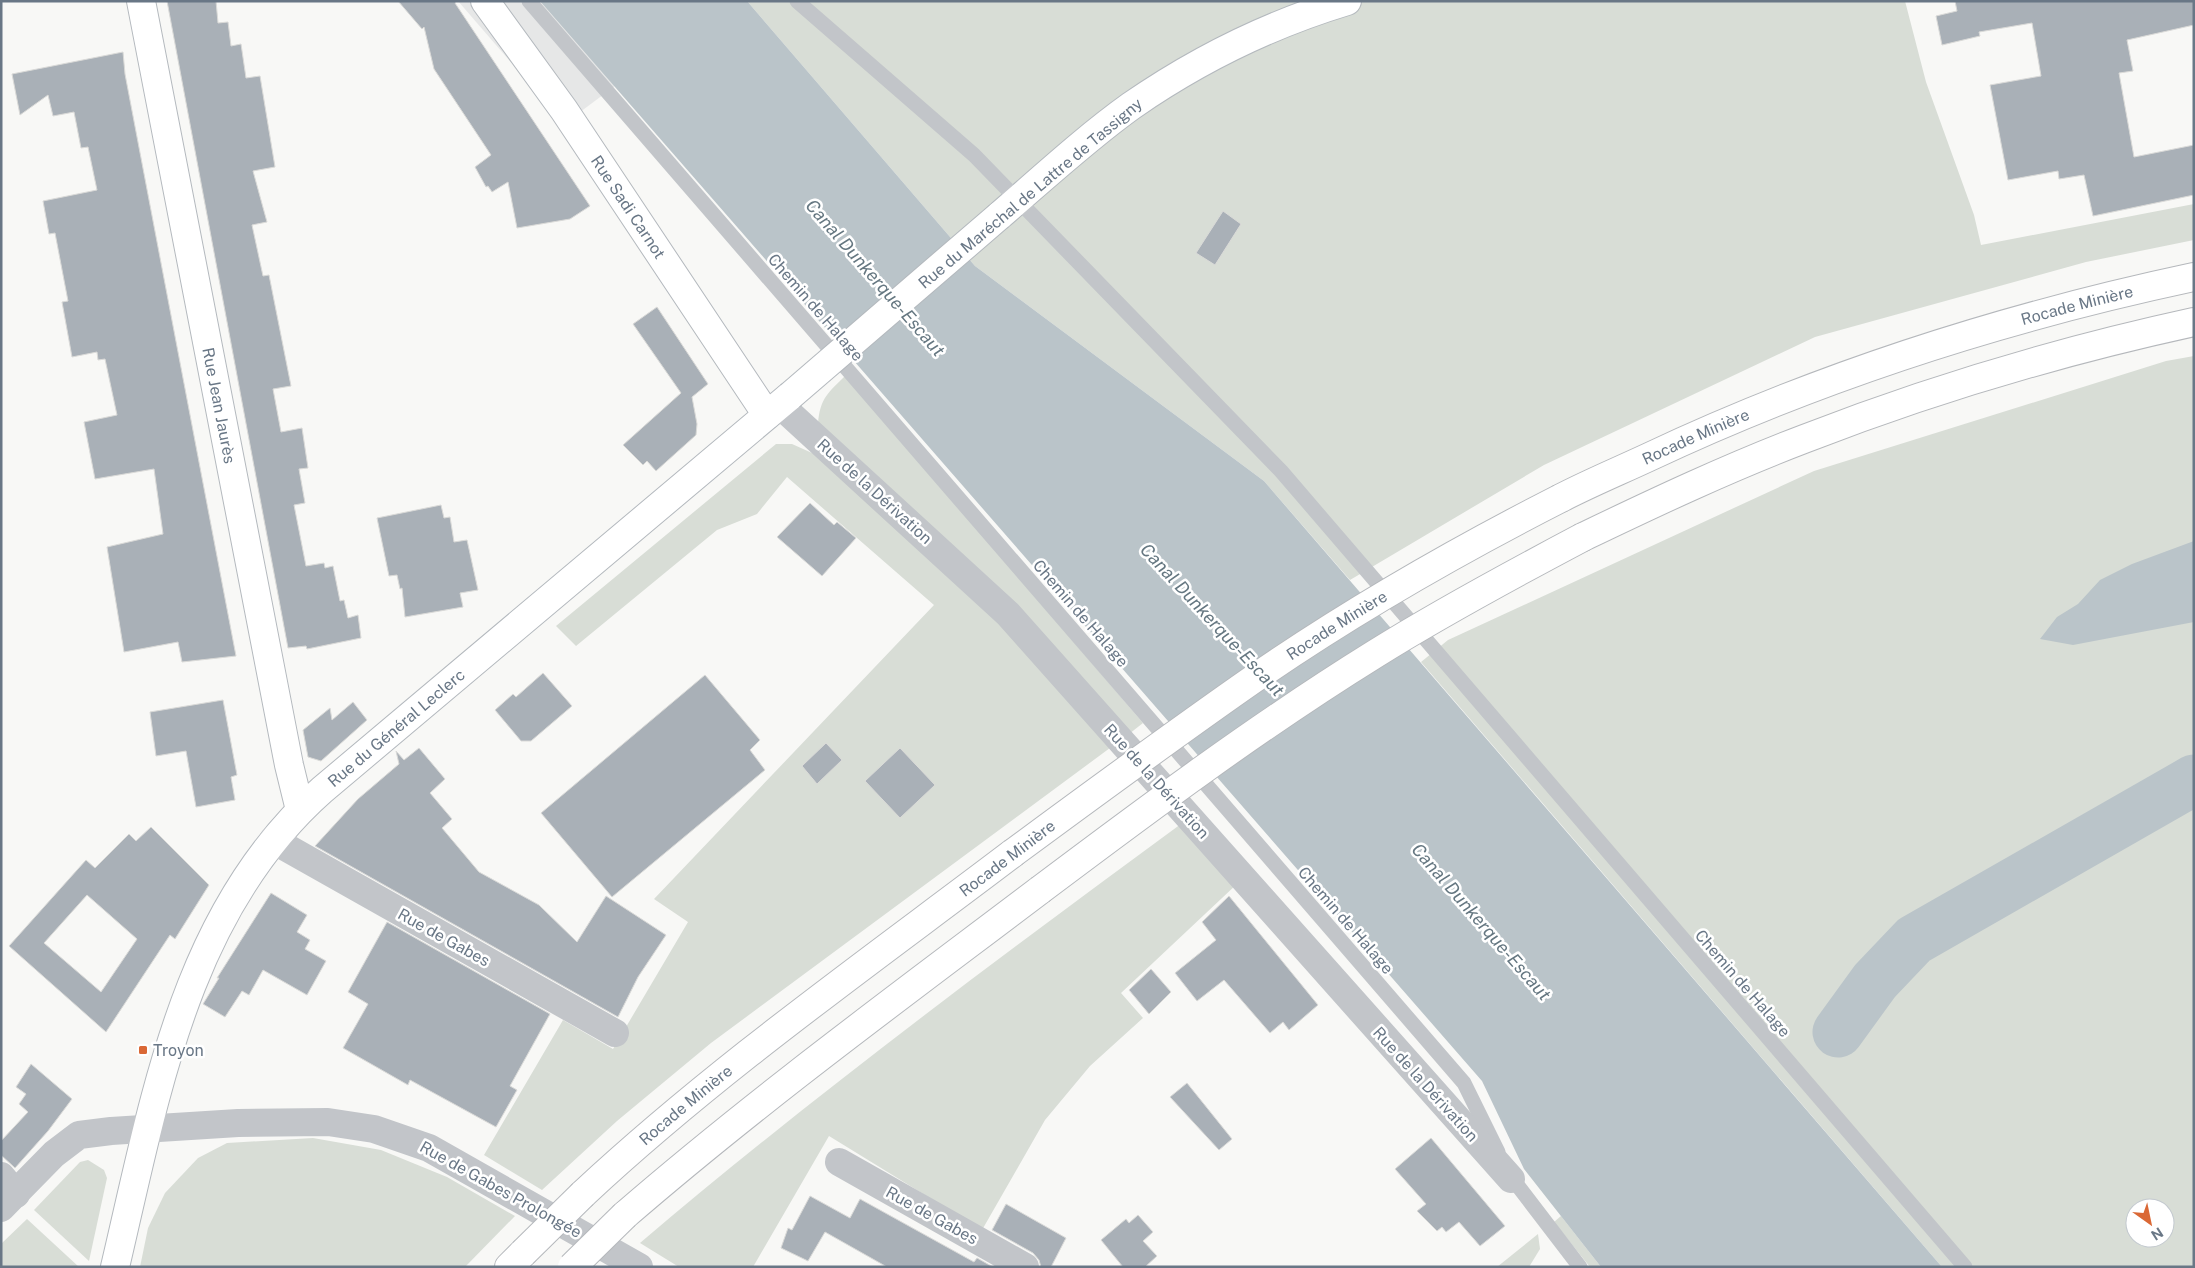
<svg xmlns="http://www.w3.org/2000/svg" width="2195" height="1268" font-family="'Public Sans',sans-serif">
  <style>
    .built { fill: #e6e7e7 }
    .green { fill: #d8ddd6; fill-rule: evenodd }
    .water { fill: #bac4c9 }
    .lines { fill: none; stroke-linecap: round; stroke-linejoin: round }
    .river { stroke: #bac4c9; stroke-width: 51 }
    .building { fill: #a9b0b7; stroke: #dadad8; fill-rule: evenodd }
    .secondary-casing { stroke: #b4b9be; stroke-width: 30 }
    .highway-casing { stroke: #b5b8bc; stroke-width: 30 }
    .lane { stroke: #c2c5c9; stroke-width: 15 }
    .street { stroke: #c2c5c9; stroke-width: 28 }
    .secondary { stroke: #fff; stroke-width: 28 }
    .highway { stroke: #fff; stroke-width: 28 }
    .secondary-bridge-casing { stroke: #b4b9be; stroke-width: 30; stroke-linecap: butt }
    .highway-bridge-casing { stroke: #b5b8bc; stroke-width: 30; stroke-linecap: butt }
    .secondary-bridge { stroke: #fff; stroke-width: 28 }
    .highway-bridge { stroke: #fff; stroke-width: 28 }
    .poi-dot { fill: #da6835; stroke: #fff; stroke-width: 2 }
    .labels { text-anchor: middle; stroke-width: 5; stroke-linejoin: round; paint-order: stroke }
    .street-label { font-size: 16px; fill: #697786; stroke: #fff }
    .poi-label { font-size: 16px; fill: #697786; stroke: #fff; text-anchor: start }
    .water-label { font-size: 18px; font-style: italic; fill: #657781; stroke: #fff }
  </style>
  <rect width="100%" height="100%" fill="#f8f8f6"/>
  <polygon class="built" points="458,1 729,1 564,124"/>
  <g class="green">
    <polygon points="747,1 1905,1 1926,82 1974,215 1981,245 2194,204 2194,240 2086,262 1815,337 1544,465 1350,580 1264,481 975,266"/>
    <path d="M2194 356V1267H1942L1421 662 1448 640 1814 471 2166 361ZM2135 1208H2165V1238H2135Z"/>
    <path d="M846 375 1143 723 1129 734 818 424C820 398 828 393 846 375Z"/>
    <polygon points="776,444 792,444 821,457 961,578 1114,745 711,1043 617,1121 542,1190 484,1155 563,1020 613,1049 688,922 654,899 934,605 787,477 757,514 717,530 576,646 556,626"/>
    <path d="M1185 821 1238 883 1121 993 1143 1018 1090 1066 1045 1120 982 1230 829 1136 753 1267H679L640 1243C814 1095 1000 957 1185 821Z"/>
    <polygon points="313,1138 381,1150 447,1177 515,1216 465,1267 140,1267 148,1228 165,1193 198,1158 227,1143"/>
    <polygon points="88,1160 104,1170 107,1178 89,1261 34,1210 80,1162"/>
    <polygon points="1561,1216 1601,1267 1590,1267 1554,1222"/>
    <polygon points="27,1219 79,1267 1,1267 1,1244"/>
    <polygon points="1538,1234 1540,1249 1529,1267 1497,1267"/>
  </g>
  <g class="water">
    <polygon points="540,1 747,1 975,266 1264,481 1942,1267 1601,1267 1524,1169 1482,1081"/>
    <polygon points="2194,541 2194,622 2073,645 2040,639 2057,617 2078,604 2100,580 2132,564"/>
  </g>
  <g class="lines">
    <polyline class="river" points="1838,1032 1875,981 1914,940 2194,780"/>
  </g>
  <g class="building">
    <polygon points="167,1 216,1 218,23 228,22 231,46 241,44 246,78 260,76 275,167 253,171 267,222 252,225 263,276 269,275 291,386 273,389 281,432 302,428 308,468 299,469 305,503 294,505 306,566 324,563 325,568 333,566 340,601 344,600 348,618 358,615 361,638 307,649 306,646 288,648"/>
    <polygon points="398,1 457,1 455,3 590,206 570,219 517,228 508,182 492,192 488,186 486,187 475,167 491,155 434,69 424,27 422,29"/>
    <polygon points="1955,1 2194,1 2194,25 2127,40 2133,71 2119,73 2134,157 2194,145 2194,195 2093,216 2084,175 2059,179 2058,171 2008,180 1990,85 2041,76 2032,23 1979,32 1980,36 1942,45 1936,16 1957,11"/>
    <polygon points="123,52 125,74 236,656 182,662 178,642 124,652 107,547 163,534 154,469 95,479 84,422 117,415 105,359 98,360 97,352 72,357 62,302 68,301 55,233 49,234 43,201 97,190 88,147 81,148 74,112 53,116 48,95 20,115 12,74"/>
    <polygon points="1223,211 1241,224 1215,265 1196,253"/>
    <polygon points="657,307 708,384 692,397 697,424 696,435 656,471 647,461 643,465 623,445 681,393 633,324"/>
    <polygon points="810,503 834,525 837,522 856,538 822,576 777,537"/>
    <polygon points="441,505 444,518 450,517 454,542 467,540 478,590 460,593 463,607 405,617 402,588 400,589 397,575 389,576 377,518"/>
    <polygon points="543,673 572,706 531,741 521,741 495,710 513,694 516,697"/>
    <polygon points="705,675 760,740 750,750 765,770 612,897 541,813"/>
    <polygon points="223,700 237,775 231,777 235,800 196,807 186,751 156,756 150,712"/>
    <polygon points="353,702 367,720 321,761 308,757 303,730 330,708 332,720"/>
    <polygon points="826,743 842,760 817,784 802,766"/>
    <polygon points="419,748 445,779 430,793 452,819 442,828 479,872 539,905 577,942 606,896 666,935 638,977 618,1017 315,846 358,799 399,764 396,751 404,760"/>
    <polygon points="900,748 935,785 900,818 865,781"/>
    <path d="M151 827 209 885 175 939 170 935 106 1032 9 946 86 860 95 868 129 834 136 841ZM87 895 137 939 101 992 44 943Z"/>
    <polygon points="271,893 307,915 297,932 310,940 305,949 326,961 307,995 263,970 249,995 242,991 225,1017 203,1004 219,978 217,978"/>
    <polygon points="1229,896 1318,1005 1289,1030 1283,1022 1270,1033 1224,980 1197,1001 1175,973 1216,940 1202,922"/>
    <polygon points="387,922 550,1014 510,1086 517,1090 496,1127 410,1080 408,1085 343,1048 368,1004 348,992"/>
    <polygon points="1151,969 1171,992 1149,1014 1129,990"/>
    <polygon points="31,1064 72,1099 48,1131 15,1168 1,1155 1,1141 28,1112 19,1104 26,1094 16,1087"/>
    <polygon points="1187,1083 1232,1139 1219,1150 1170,1097"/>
    <polygon points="1431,1138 1505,1226 1480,1246 1459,1222 1446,1232 1442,1227 1437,1231 1417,1211 1426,1204 1395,1169"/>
    <polygon points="810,1196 850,1218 860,1199 974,1262 977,1258 993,1267 887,1267 825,1232 808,1261 781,1248 788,1228 792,1230"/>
    <polygon points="1006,1204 1066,1238 1051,1267 1041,1267 1039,1260 1033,1253 992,1230"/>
    <polygon points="1138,1215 1153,1232 1143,1241 1157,1256 1145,1267 1123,1267 1101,1240 1126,1219 1129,1223"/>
  </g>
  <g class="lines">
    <defs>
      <g id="secondary">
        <path id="s1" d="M141 1 289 765 300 810"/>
        <path id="s2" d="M485 1 564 110 767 415"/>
        <path d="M999 216C1042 179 1085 139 1131 106 1196 61 1271 24 1347 1"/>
        <path id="s3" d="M115 1267C155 1098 185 911 322 790L790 396"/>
      </g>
      <g id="highway">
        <path id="s4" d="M1561 498C1590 483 1619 471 1649 457 1823 375 2006 317 2194 277"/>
        <path d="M1583 537C1656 502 1728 468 1804 439 1930 390 2061 351 2194 322"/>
        <path id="s5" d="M583 1194C716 1070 868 963 1013 853"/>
        <path d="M625 1215C758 1100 900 996 1040 890"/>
        <polyline points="509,1267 523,1253"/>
      </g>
    </defs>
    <use href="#secondary" class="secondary-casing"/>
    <use href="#highway" class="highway-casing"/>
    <g class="lane">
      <polyline points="529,1 1464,1083 1498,1152"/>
      <polyline points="797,1 974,155 1281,471 1965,1267"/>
      <polyline points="1508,1173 1580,1267"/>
    </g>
    <g class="street">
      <polyline points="780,405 1008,614 1511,1179"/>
      <polyline points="273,840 615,1033"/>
      <polyline points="839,1162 1025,1267"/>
      <polyline points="1,1176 16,1194"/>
      <polyline points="1,1208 54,1154 79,1135 111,1131 238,1123 328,1122 374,1129 429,1148 639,1267"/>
    </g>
    <use href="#secondary" class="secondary"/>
    <use href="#highway" class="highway"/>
    <defs>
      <polyline id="secondary-bridge" points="790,396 999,216"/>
      <g id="highway-bridge">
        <path id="s6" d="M1013 853C1093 794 1173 735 1255 678 1352 611 1455 552 1561 498"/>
        <path d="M1040 890C1149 808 1259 726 1375 654 1442 612 1513 574 1583 537"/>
        <polyline points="523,1253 583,1194"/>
        <polyline points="572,1267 625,1215"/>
      </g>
    </defs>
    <use href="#secondary-bridge" class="secondary-bridge-casing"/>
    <use href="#highway-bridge" class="highway-bridge-casing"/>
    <use href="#secondary-bridge" class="secondary-bridge"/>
    <use href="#highway-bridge" class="highway-bridge"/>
  </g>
  <rect class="poi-dot" x="138" y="1045" width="10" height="10" rx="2.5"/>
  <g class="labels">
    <g class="street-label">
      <text transform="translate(1030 193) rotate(-40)" y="6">Rue du Maréchal de Lattre de Tassigny</text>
      <text dy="6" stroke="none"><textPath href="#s2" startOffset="251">Rue Sadi Carnot</textPath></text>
      <text dy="6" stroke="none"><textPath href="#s4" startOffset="552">Rocade Minière</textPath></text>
      <text transform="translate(816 307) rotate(49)" y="6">Chemin de Halage</text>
      <text dy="6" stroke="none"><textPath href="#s1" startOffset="412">Rue Jean Jaurès</textPath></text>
      <text dy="6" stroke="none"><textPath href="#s4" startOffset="148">Rocade Minière</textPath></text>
      <text transform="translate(875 491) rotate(42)" y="6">Rue de la Dérivation</text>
      <text transform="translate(1081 613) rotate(49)" y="6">Chemin de Halage</text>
      <text dy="6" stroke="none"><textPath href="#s6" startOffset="396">Rocade Minière</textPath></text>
      <text dy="6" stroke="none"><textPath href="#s3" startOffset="626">Rue du Général Leclerc</textPath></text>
      <text transform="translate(1157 781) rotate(48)" y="6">Rue de la Dérivation</text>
      <text transform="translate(1007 858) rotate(-37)" y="6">Rocade Minière</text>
      <text transform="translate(1346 920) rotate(49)" y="6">Chemin de Halage</text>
      <text transform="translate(444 937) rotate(29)" y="6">Rue de Gabes</text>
      <text transform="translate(1743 983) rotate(49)" y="6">Chemin de Halage</text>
      <text transform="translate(1426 1084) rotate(48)" y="6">Rue de la Dérivation</text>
      <text dy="6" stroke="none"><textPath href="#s5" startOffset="136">Rocade Minière</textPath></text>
      <text transform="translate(501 1189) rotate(29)" y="6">Rue de Gabes Prolongée</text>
      <text transform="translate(932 1215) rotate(29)" y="6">Rue de Gabes</text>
    </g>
    <g class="poi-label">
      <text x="153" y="1056">Troyon</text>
    </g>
    <g class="water-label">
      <text transform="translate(875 278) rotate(49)" y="6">Canal Dunkerque-Escaut</text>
      <text transform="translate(1212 620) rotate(47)" y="6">Canal Dunkerque-Escaut</text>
      <text transform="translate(1481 922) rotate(49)" y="6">Canal Dunkerque-Escaut</text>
    </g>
  </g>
  <rect width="2195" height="1268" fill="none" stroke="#697786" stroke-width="5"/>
  <g transform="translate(2150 1223) rotate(147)"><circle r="24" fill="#ffffff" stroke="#c3c9cf"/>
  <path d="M0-4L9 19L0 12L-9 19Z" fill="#da6835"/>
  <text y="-8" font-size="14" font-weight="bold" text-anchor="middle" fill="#697786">N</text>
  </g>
</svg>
